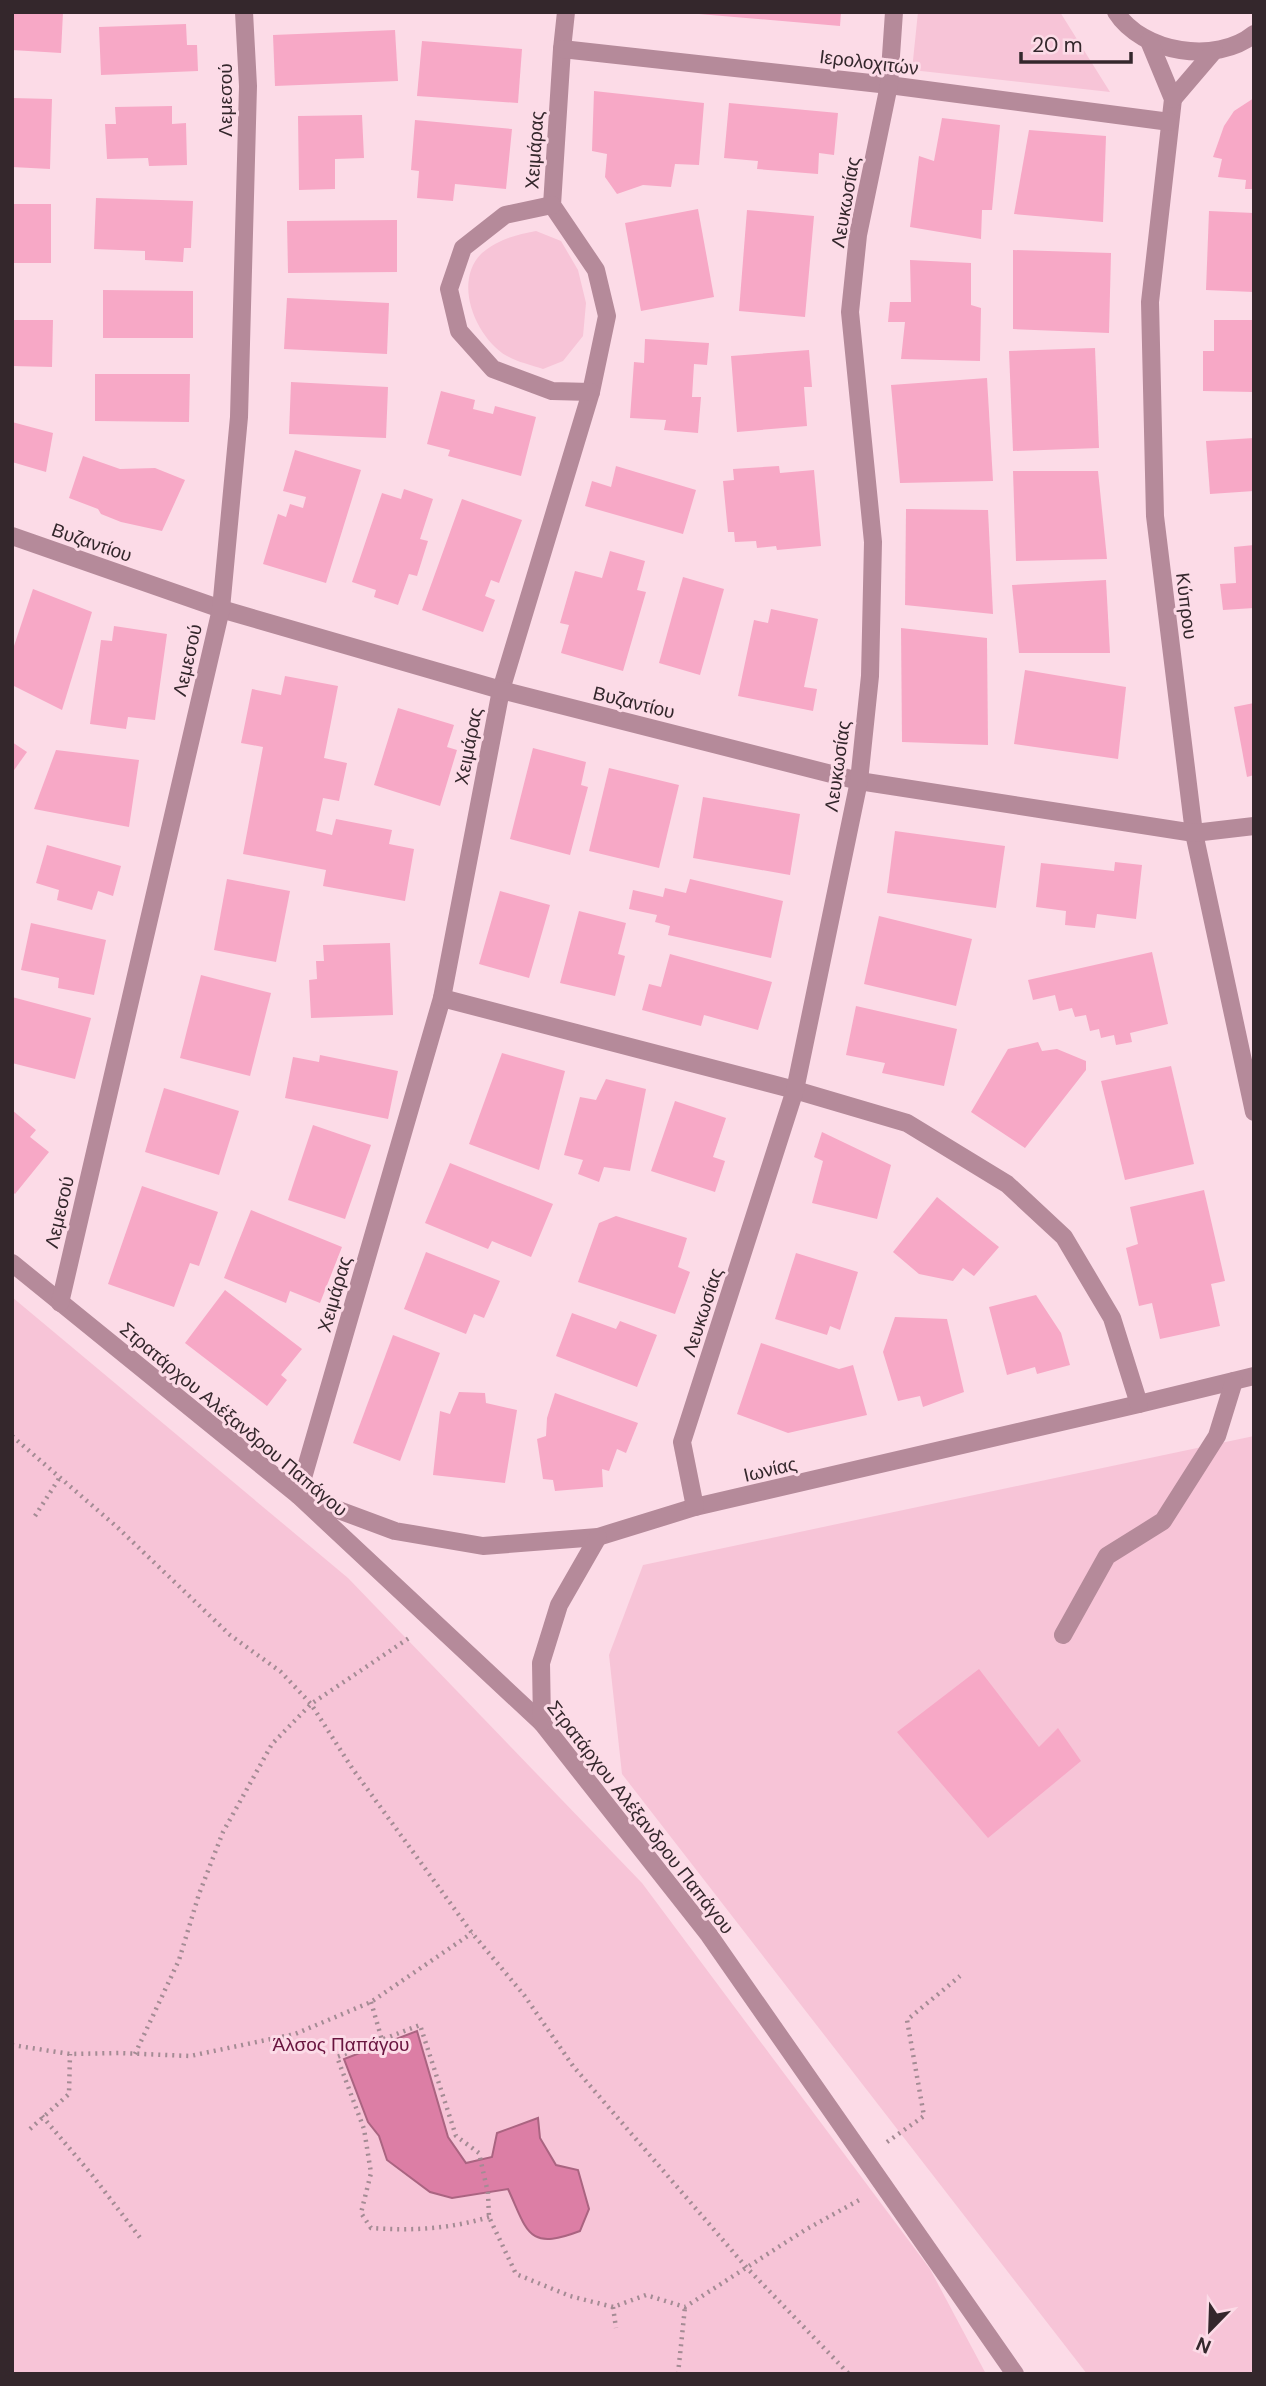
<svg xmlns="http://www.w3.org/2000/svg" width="1266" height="2386" font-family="'DM Sans',sans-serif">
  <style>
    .green { fill: #f7c4d7 }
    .water { fill: #dc7ea5; stroke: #aa6481; stroke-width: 2 }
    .building { fill: #f7a8c6 }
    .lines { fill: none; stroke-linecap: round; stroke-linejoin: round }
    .path { stroke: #a48b94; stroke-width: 4.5; stroke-dasharray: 2 5; stroke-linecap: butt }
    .minor { stroke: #b58a9a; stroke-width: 18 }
    .labels { text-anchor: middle; stroke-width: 6; stroke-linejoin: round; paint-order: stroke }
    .street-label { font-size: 19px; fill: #34272c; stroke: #fcdbe7 }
    .park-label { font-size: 19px; fill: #69143f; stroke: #fcdbe7 }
  </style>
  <rect width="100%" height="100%" fill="#fcdbe7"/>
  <g class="green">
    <polygon points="918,12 1060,12 1110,92 912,70"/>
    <path d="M536 231 561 241 578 270 586 303 583 336 563 361 543 369C531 365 517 362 507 356 476 338 452 282 482 253 498 239 516 235 536 231Z"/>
    <polygon points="12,1297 348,1578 642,1883 930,2269 986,2374 12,2374"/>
    <polygon points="1254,1436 1254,2374 1087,2374 622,1774 609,1655 643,1565"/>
  </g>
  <path class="water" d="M417 2031 448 2137 466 2163 492 2157 497 2133 538 2118 540 2138 556 2165 578 2170 589 2209 580 2231C527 2251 528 2232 508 2189L452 2198 430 2192 387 2160 379 2136 368 2122 344 2059Z"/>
  <g class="building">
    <polygon points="12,12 63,12 61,53 12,50"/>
    <polygon points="699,12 841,12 840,26 699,14"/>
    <polygon points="186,24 187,45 197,45 198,71 101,75 99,27"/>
    <polygon points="395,30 398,81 275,86 273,35"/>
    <polygon points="422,41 522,49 518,103 417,96"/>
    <polygon points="594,91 704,103 699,165 675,164 671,187 643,185 617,194 605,177 607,154 592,151"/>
    <polygon points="12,98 52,99 50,169 12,167"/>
    <polygon points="1254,98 1254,189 1245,189 1246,180 1218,177 1222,159 1213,157 1224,126 1234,111"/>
    <polygon points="729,103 838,113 834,155 819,153 818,174 757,169 758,161 724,158"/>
    <polygon points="172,106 172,124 186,123 187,165 149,166 148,158 107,159 105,124 116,124 115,107"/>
    <polygon points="362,115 364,158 335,159 335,189 299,190 298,116"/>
    <polygon points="942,118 1000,125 992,210 982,210 981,239 910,227 919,156 934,161"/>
    <polygon points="415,120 512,129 506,189 455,184 453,201 417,198 419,171 411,170"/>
    <polygon points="1029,130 1106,136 1103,222 1014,214"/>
    <polygon points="96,198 193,201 191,248 184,248 183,262 145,260 145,251 94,249"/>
    <rect x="12" y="204" width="39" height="59"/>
    <polygon points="698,209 714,297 641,311 625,223"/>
    <polygon points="747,210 814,216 805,317 739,311"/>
    <polygon points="1209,211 1254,213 1254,292 1206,290"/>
    <polygon points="397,220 397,272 288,273 287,221"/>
    <polygon points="1013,250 1111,253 1109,333 1013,329"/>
    <polygon points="910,260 971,263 971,305 981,308 980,361 901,359 905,322 888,322 890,302 911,302"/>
    <polygon points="103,290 193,291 193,338 103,338"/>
    <polygon points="287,298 389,303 387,354 284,349"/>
    <polygon points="12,320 53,320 52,367 12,366"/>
    <polygon points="1214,320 1254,320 1254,392 1203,391 1203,351 1214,351"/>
    <polygon points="645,339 709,343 707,365 694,364 692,397 701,397 698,433 664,430 666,420 630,418 634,362 644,363"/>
    <polygon points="1095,348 1099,448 1013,451 1009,351"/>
    <polygon points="809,350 812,387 804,387 807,426 737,432 731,356"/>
    <polygon points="95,374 190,374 189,422 95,421"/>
    <polygon points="987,378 993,481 900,483 891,385"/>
    <polygon points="291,382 388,387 386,438 289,434"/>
    <polygon points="441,391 475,400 473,409 493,414 495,406 536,417 521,476 448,456 450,450 427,444"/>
    <polygon points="12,422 53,433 46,472 12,462"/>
    <polygon points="1254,438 1254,491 1210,494 1206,441"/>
    <polygon points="295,450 361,470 326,583 263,564 278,514 286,517 290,504 303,508 306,497 283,491"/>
    <polygon points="83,456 120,469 155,468 185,480 162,531 121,522 101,514 98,509 69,498"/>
    <polygon points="616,466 696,490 683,534 585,506 592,481 611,487"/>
    <polygon points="779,466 780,473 814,470 821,546 777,550 776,546 757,548 756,541 735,542 734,532 728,532 723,481 734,480 733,469"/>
    <polygon points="1013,471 1098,471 1107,559 1016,561"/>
    <polygon points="404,489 433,499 420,539 428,541 417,576 409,574 398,605 374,597 376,590 352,582 382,493 401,499"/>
    <polygon points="462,499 522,520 499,583 491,580 485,596 495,600 483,632 422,610"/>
    <polygon points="906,509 988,510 993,614 905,605"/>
    <polygon points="1254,545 1254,608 1223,610 1220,584 1236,583 1234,547"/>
    <polygon points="610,551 645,561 637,590 646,592 623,671 561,653 569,625 560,623 575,571 602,578"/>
    <polygon points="683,577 724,589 700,675 659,663"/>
    <polygon points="1106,580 1110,653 1019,653 1012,585"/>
    <polygon points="33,589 92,612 62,710 12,685 12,652"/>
    <polygon points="771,609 818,619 804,687 817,689 813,711 738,696 754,620 768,623"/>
    <polygon points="114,626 167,634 155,720 128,717 126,729 90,724 101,640 112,641"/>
    <polygon points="901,628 987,638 988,745 902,742"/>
    <polygon points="1025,670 1126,687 1118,759 1014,744"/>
    <polygon points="285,676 338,686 324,758 347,763 339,801 323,798 316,831 332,835 336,819 392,830 389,844 414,849 405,901 323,886 326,870 243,854 263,747 241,743 252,689 281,695"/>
    <polygon points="1254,703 1254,775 1247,777 1234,707"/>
    <polygon points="398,708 454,725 447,747 457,750 440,806 374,785"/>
    <polygon points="12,742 27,752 12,773"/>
    <polygon points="533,748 586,762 581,785 588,787 570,855 510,839"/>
    <polygon points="56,750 139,760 129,827 34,809"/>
    <polygon points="609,768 679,785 659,868 589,851"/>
    <polygon points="703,797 800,814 790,875 693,858"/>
    <polygon points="895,831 1005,846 996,908 887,893"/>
    <polygon points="47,845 121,866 113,896 98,891 92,910 57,900 59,890 36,883"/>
    <polygon points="1115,862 1142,865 1136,919 1097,914 1095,928 1065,925 1066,911 1036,907 1041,863 1114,871"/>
    <polygon points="227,879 290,891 276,962 214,950"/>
    <polygon points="690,879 783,901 771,958 668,935 670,926 655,922 657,915 629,909 633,890 663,897 665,888 686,893"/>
    <polygon points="500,891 550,905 529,978 479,964"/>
    <polygon points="579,911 626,923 618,954 625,956 615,996 560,983"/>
    <polygon points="879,916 972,939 956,1006 864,984"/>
    <polygon points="31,923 106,940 94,995 58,988 59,978 21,970"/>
    <polygon points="390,943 393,1015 311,1018 309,980 317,979 316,961 324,961 323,945"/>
    <polygon points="1152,952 1168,1024 1130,1033 1132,1042 1116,1045 1114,1035 1101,1038 1099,1029 1090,1031 1086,1015 1075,1017 1072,1008 1059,1011 1055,995 1033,1000 1028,980"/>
    <polygon points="670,954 772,982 758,1030 704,1015 701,1026 642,1010 649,984 661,987"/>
    <polygon points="201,975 271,993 250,1076 180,1058"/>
    <polygon points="12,997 91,1018 75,1079 12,1063"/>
    <polygon points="856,1006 957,1029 944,1086 882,1073 885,1063 846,1055"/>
    <polygon points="1038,1042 1042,1051 1057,1049 1086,1061 1086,1070 1025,1148 971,1112 1008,1049"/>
    <polygon points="502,1053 565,1071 539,1170 469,1144"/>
    <polygon points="320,1055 398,1071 388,1119 285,1098 293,1057 319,1062"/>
    <polygon points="1171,1066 1194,1164 1125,1180 1101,1081"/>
    <polygon points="606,1079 646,1089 630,1171 604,1167 599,1182 578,1174 583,1160 564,1155 580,1097 596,1100"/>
    <polygon points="164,1088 239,1111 219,1175 145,1152"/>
    <polygon points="675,1101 726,1118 713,1157 725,1161 715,1192 651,1171"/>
    <polygon points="12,1110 36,1130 30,1137 49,1152 15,1194 12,1191"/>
    <polygon points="313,1125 371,1145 345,1219 288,1200"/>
    <polygon points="822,1132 891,1165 877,1219 812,1203 823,1161 814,1157"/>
    <polygon points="450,1163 553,1204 531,1257 492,1241 488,1249 425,1223"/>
    <polygon points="142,1186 218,1212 199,1266 190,1263 174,1307 108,1284"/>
    <polygon points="1204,1190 1225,1281 1211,1284 1220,1326 1160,1339 1152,1303 1139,1306 1126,1248 1138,1244 1130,1207"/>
    <polygon points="937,1197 999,1247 974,1276 963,1268 953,1281 919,1274 893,1252"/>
    <polygon points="251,1210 342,1247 320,1303 290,1291 286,1303 224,1278"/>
    <polygon points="616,1216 687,1238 678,1267 690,1272 675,1314 578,1282 599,1223"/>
    <polygon points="426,1252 500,1281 484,1318 474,1314 466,1334 404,1309"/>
    <polygon points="796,1253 858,1272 840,1330 830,1326 827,1335 775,1319"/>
    <polygon points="225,1290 302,1349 281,1375 287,1380 267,1406 185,1343"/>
    <polygon points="1036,1295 1061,1333 1070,1365 1037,1374 1035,1367 1007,1375 989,1307"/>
    <polygon points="572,1313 616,1329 620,1321 657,1335 637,1387 556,1356"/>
    <polygon points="895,1317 947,1319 964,1392 923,1407 920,1396 898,1401 883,1352"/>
    <polygon points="393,1335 440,1353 400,1461 353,1443"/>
    <polygon points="761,1343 839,1369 853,1365 867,1415 788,1433 737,1414"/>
    <polygon points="459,1392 485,1393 486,1403 517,1410 505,1483 433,1475 440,1411 450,1414"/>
    <polygon points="555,1393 638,1423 626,1453 617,1449 609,1471 602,1469 603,1487 555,1491 553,1480 543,1479 537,1439 546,1436 547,1418"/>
    <polygon points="979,1669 1039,1747 1058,1728 1081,1761 988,1838 897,1732"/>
  </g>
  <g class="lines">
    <g class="path">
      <polyline points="12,1436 117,1527 230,1635 281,1672 311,1704 352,1768 472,1933 524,1995 573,2066 747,2268 849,2374"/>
      <polyline points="35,1516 60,1477"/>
      <polyline points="371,2002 382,2040"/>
      <polyline points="12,2045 70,2054 119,2053 190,2056 295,2034 371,2002 472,1933"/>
      <polyline points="135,2054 179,1960 199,1894 223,1832 272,1744 311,1704 412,1636"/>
      <polyline points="42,2116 92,2175 141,2239"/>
      <polyline points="30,2129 69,2094 70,2054"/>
      <polyline points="887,2142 924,2116 907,2020 960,1976"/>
      <path d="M489 2217C450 2229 411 2231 371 2228L361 2213 371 2173 364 2129 337 2057 420 2025 456 2136 479 2153 488 2193 489 2217 516 2274 570 2296 613 2307 646 2295 685 2307 805 2230 861 2199"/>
      <polyline points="613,2307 616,2328"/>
      <polyline points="678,2374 685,2307"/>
    </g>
    <g class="minor">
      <polyline points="566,12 562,49 552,205 596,270 607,316 591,392 501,690 442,998 298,1495 395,1531 483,1546 598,1537 695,1507 1139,1404 1254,1376"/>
      <path d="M1116 12C1142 53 1216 65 1254 34"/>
      <polyline points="1149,41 1173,99 1150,302 1155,516 1194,833 1254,1112"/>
      <polyline points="562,49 889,85 1170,122"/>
      <polyline points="1173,99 1214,51"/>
      <polyline points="552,205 505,215 463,248 449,289 459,331 493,369 552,391 591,392"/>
      <polyline points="12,536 221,609 501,690 859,781 1194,833 1254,826"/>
      <polyline points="442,998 795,1090 907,1123 1007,1184 1064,1237 1112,1318 1139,1404"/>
      <polyline points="12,1263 298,1495 542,1723 709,1935 1015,2374"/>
      <polyline points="60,1303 221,609 239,417 248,86 244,12"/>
      <polyline points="695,1507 682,1442 795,1090 859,781 870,676 873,542 850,312 858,235 889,85 894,12"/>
      <polyline points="1063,1635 1107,1556 1163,1521 1217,1436 1234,1381"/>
      <polyline points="542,1723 541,1663 559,1605 598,1537"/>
    </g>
  </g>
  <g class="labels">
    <g class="street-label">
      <text transform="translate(869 62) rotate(7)" y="7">Ιερολοχιτών</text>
      <text transform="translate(225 100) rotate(-90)" y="7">Λεμεσού</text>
      <text transform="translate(534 150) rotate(-86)" y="7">Χειμάρας</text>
      <text transform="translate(845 202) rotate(-80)" y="7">Λευκωσίας</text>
      <text transform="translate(92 542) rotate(19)" y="7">Βυζαντίου</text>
      <text transform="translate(1187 606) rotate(83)" y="7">Κύπρου</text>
      <text transform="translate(187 660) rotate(-77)" y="7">Λεμεσού</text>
      <text transform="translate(634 702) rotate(14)" y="7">Βυζαντίου</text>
      <text transform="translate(468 746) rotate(-79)" y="7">Χειμάρας</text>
      <text transform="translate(837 766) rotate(-82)" y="7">Λευκωσίας</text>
      <text transform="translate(59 1212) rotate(-77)" y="7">Λεμεσού</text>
      <text transform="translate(334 1294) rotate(-74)" y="7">Χειμάρας</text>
      <text transform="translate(702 1312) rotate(-72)" y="7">Λευκωσίας</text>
      <text transform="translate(234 1419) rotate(40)" y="7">Στρατάρχου Αλέξανδρου Παπάγου</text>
      <text transform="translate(770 1469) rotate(-13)" y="7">Ιωνίας</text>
      <text transform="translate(641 1817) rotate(52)" y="7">Στρατάρχου Αλέξανδρου Παπάγου</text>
    </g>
    <g class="park-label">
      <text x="341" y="2051">Άλσος Παπάγου</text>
    </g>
  </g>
  <rect width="1266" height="2386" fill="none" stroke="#34272c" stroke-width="28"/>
  <g transform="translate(1210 2330) rotate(203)" stroke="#fcdbe7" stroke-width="5" paint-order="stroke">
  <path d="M0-5L12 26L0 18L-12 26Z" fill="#34272c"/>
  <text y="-10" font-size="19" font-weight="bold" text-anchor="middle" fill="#34272c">N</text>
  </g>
  <path d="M1021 52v10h110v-10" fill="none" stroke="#34272c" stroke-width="3.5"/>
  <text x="1032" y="52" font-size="21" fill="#34272c" stroke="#fcdbe7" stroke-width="5" paint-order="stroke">20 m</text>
</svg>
